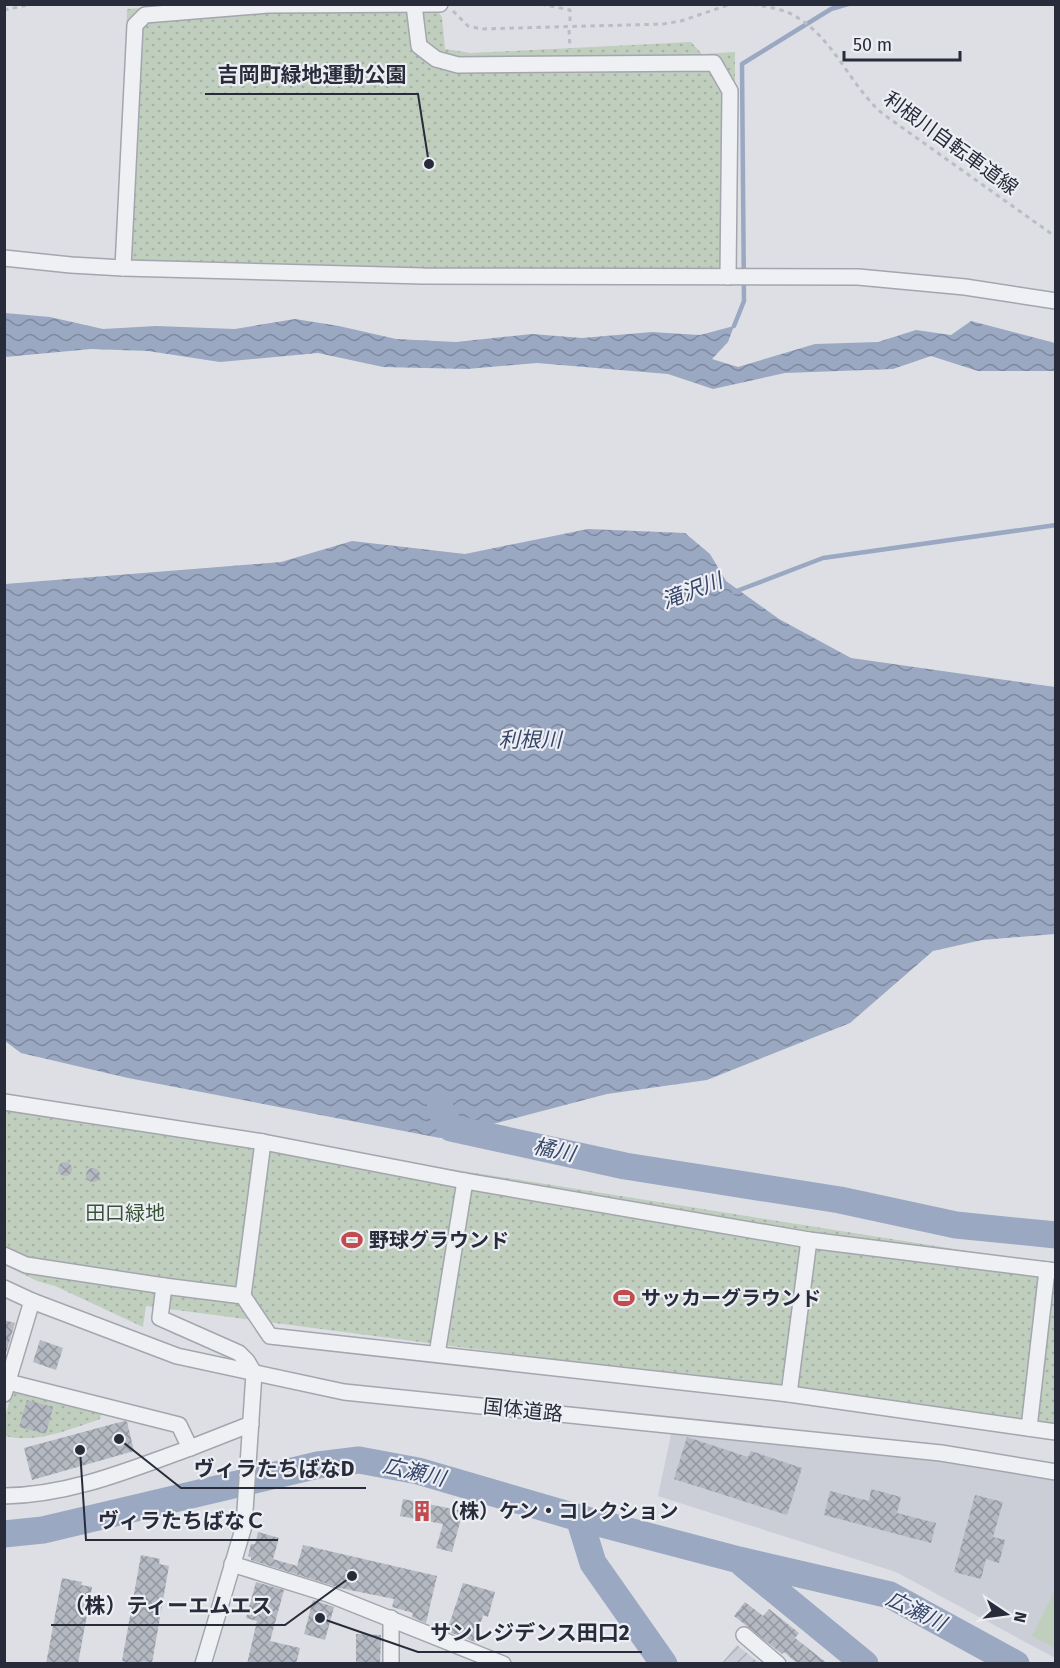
<svg xmlns="http://www.w3.org/2000/svg" width="1060" height="1668" font-family="'Fira Sans','Noto Sans JP',sans-serif">
  <style>
    .built { fill: #cbced6 }
    .industrial { fill: url(#industrial-furrows) }
    .grass { fill: #c0cebe }
    .park { fill: url(#park-dots) }
    .water { fill: url(#water-waves) }
    .lines { fill: none; stroke-linecap: round; stroke-linejoin: round }
    .stream { stroke: #9aa8c2; stroke-width: 4.5 }
    .river { stroke: #9aa8c2; stroke-width: 27 }
    .building { fill: url(#building-cross-hatch) }
    .minor-casing { stroke: #a3a6ae; stroke-width: 18 }
    .path { stroke: #bbbdc4; stroke-width: 3; stroke-dasharray: 4.5 4.5; stroke-linecap: butt }
    .minor { stroke: #eff0f4; stroke-width: 15 }
    .labels { text-anchor: middle; stroke-width: 4.5; stroke-linejoin: round; paint-order: stroke }
    .street-label { font-size: 20px; fill: #282c3a; stroke: #eceef3 }
    .park-label { font-size: 20px; fill: #385436; stroke: #eceef3 }
    .poi-label { font-size: 20px; font-weight: bold; fill: #282c3a; stroke: #eceef3; text-anchor: start }
    .water-label { font-size: 21px; font-style: italic; fill: #36466a; stroke: #eceef3 }
    .leader { fill: none; stroke: #282c3a; stroke-width: 2 }
    .callout-dot { fill: #282c3a; stroke: #eceef3; stroke-width: 2 }
    .callout-label { font-size: 21px; text-anchor: middle; font-weight: bold; fill: #282c3a; stroke: #eceef3; stroke-width: 4.5; stroke-linejoin: round; paint-order: stroke }
  </style>
  <defs>
    <pattern id="industrial-furrows" width="10" height="10" patternUnits="userSpaceOnUse" patternTransform="scale(1.5)"><rect width="10" height="10" fill="#cbced6"/><path d="M-1 1l2-2M0 10L10 0M9 11l2-2" fill="none" stroke="#aeb1b8"/></pattern>
    <pattern id="park-dots" width="8" height="8" patternUnits="userSpaceOnUse" patternTransform="scale(1.5)"><rect width="8" height="8" fill="#c0cebe"/><path d="M2 2h.1M6 6h.1" fill="none" stroke="#a5b1a4" stroke-width="1.8" stroke-linecap="round"/></pattern>
    <pattern id="water-waves" width="16" height="10" patternUnits="userSpaceOnUse" patternTransform="scale(1.5)"><rect width="16" height="10" fill="#9aa8c2"/><path d="M0 5q4-4 8 0t8 0" fill="none" stroke="#7e899f"/></pattern>
    <pattern id="building-cross-hatch" width="8" height="8" patternUnits="userSpaceOnUse" patternTransform="scale(1.5)"><rect width="8" height="8" fill="#b4b8c1"/><path d="M0 0l8 8M0 8l8-8" fill="none" stroke="#92969e"/></pattern>
  </defs>
  <rect width="100%" height="100%" fill="#dddfe5"/>
  <polygon class="built" points="673,1425 1055,1472 1055,1658 896,1572 658,1496"/>
  <polygon class="industrial" points="737,1645 759,1663 722,1663"/>
  <polygon class="grass" points="1055,1590 1055,1648 1032,1636"/>
  <g class="park">
    <polygon points="205,4 433,5 442,17 445,49 471,53 691,42 702,54 735,52 735,281 422,284 119,274 127,9"/>
    <polygon points="4,1098 1055,1265 1055,1425 146,1306 143,1327 55,1286 37,1281 5,1265"/>
    <path d="M12 1390 102 1411 100 1419C70 1429 37 1444 5 1436V1418Z"/>
  </g>
  <g class="water">
    <polygon points="5,313 50,317 103,329 156,326 235,329 295,319 339,326 396,339 456,342 532,334 582,338 652,332 700,335 734,326 728,342 712,359 738,367 815,344 878,342 916,330 951,335 971,321 1055,343 1055,371 978,371 931,356 893,369 785,373 713,389 668,374 537,363 467,369 383,367 318,353 220,362 148,351 91,349 5,357"/>
    <polygon points="588,529 685,533 710,554 726,581 779,619 851,658 1055,687 1055,934 982,940 933,951 850,1023 707,1080 607,1094 440,1138 128,1078 21,1053 5,1041 5,584 281,562 352,541 465,554"/>
  </g>
  <g class="lines">
    <g class="stream">
      <polyline points="734,326 744,301 742,64 831,9 848,4"/>
      <polyline points="734,592 823,558 1056,525"/>
    </g>
    <g class="river">
      <polyline points="440,1109 451,1128 625,1166 840,1200 956,1225 1056,1235"/>
      <polyline points="579,1518 593,1563 664,1664"/>
      <polyline points="4,1534 43,1530 318,1465 359,1460 418,1471 579,1518 739,1560 890,1595 1016,1664"/>
      <polyline points="743,1564 865,1664"/>
    </g>
  </g>
  <g class="building">
    <circle cx="65" cy="1169" r="7"/>
    <circle cx="93" cy="1175" r="7"/>
    <polygon points="4,1320 15,1323 4,1359"/>
    <polygon points="40,1340 63,1348 56,1370 33,1362"/>
    <polygon points="27,1400 53,1407 46,1434 19,1427"/>
    <polygon points="124,1421 127,1422 134,1451 32,1480 24,1448"/>
    <polygon points="687,1437 748,1457 751,1451 802,1468 787,1515 674,1479"/>
    <polygon points="871,1489 901,1497 897,1513 936,1523 931,1543 824,1515 830,1491 869,1501"/>
    <polygon points="975,1495 1003,1502 993,1537 1005,1540 999,1563 986,1559 981,1579 954,1572"/>
    <polygon points="403,1499 463,1511 452,1552 436,1548 443,1524 400,1516"/>
    <polygon points="258,1532 279,1538 273,1559 297,1566 303,1545 437,1576 426,1623 412,1617 413,1613 392,1607 394,1599 340,1588 251,1560 251,1557 248,1556 251,1544 255,1544"/>
    <polygon points="141,1555 160,1559 159,1564 169,1566 152,1663 143,1661 142,1664 133,1664 122,1661"/>
    <polygon points="62,1578 82,1582 81,1585 92,1587 78,1664 46,1664"/>
    <polygon points="256,1582 284,1590 270,1641 300,1648 296,1664 247,1664 257,1621 246,1618"/>
    <polygon points="463,1583 495,1592 488,1617 483,1615 475,1642 447,1631"/>
    <polygon points="313,1600 334,1607 325,1640 304,1634"/>
    <polygon points="745,1602 763,1616 769,1609 799,1633 795,1638 828,1664 798,1664 784,1652 782,1654 734,1616"/>
    <polygon points="356,1634 381,1635 380,1664 356,1664"/>
  </g>
  <g class="lines">
    <defs>
      <g id="minor">
        <polyline points="414,5 419,46 436,59 458,65 714,63 730,91 728,277"/>
        <polyline points="4,258 71,265 123,268 423,276 858,277 965,287 1056,301"/>
        <polyline points="123,268 135,25 145,15 268,5 440,4"/>
        <polyline points="4,1102 263,1142 465,1181 809,1240 1056,1271"/>
        <polyline points="4,1255 26,1265 164,1286"/>
        <polyline points="4,1288 32,1301 177,1356 344,1392 941,1453 1056,1472"/>
        <polyline points="243,1296 263,1142"/>
        <polyline points="437,1354 465,1181"/>
        <polyline points="4,1381 179,1425 190,1448 251,1424"/>
        <polyline points="4,1394 32,1301"/>
        <polyline points="789,1394 809,1240"/>
        <polyline points="1029,1428 1047,1270"/>
        <path d="M4 1496C70 1495 129 1470 190 1448"/>
        <polyline points="232,1564 328,1594 503,1664"/>
        <polyline points="391,1618 391,1664"/>
        <polyline points="744,1635 778,1664"/>
        <polyline points="203,1664 244,1526 254,1373 247,1361 239,1353 160,1318 164,1286 243,1296 270,1336 789,1394 1056,1432"/>
      </g>
    </defs>
    <use href="#minor" class="minor-casing"/>
    <g class="path">
      <polyline points="541,4 570,10 570,21"/>
      <path d="M753 4C766 7 781 8 793 15 834 37 849 85 883 114L1056 237"/>
      <polyline points="4,10 32,4"/>
      <polyline points="453,11 468,26 481,29 663,24 681,21 731,4"/>
      <polyline points="569,30 570,49"/>
    </g>
    <use href="#minor" class="minor"/>
  </g>
  <defs>
    <symbol id="stadium-bare" viewBox="-9 -9 18 18"><path d="M0-5a6.5 5 0 1 0 0 10a6.5 5 0 1 0 0-10ZM-3.5-1.8h7v3.6h-7Z" fill="#c14b4d" stroke="#eceef3" stroke-width="2.5" paint-order="stroke"/></symbol>
    <symbol id="building-bare" viewBox="-9 -9 18 18"><path d="M-4-6H4V6H1V3H-1V6H-4ZM-2.5-4.3h1.7v1.8h-1.7ZM.8-4.3h1.7v1.8H.8ZM-2.5-1h1.7V.8h-1.7ZM.8-1h1.7V.8H.8Z" fill="#c14b4d" stroke="#eceef3" stroke-width="2.5" paint-order="stroke"/></symbol>
  </defs>
  <g fill-rule="evenodd">
    <use href="#stadium-bare" x="337" y="1225" width="30" height="30"/>
    <use href="#stadium-bare" x="609" y="1283" width="30" height="30"/>
    <use href="#building-bare" x="407" y="1496" width="30" height="30"/>
  </g>
  <g class="labels">
    <g class="street-label">
      <text transform="translate(951 143) rotate(36)" y="7">利根川自転車道線</text>
      <text transform="translate(523 1410) rotate(6)" y="7">国体道路</text>
    </g>
    <g class="park-label">
      <text x="125" y="1220">田口緑地</text>
    </g>
    <g class="poi-label">
      <text x="369" y="1247">野球グラウンド</text>
      <text x="641" y="1305">サッカーグラウンド</text>
      <text x="439" y="1518">（株）ケン・コレクション</text>
    </g>
    <g class="water-label">
      <text transform="translate(692 591) rotate(-21)" y="7">滝沢川</text>
      <text x="530" y="747">利根川</text>
      <text transform="translate(554 1150) rotate(12)" y="7">橘川</text>
      <text transform="translate(414 1472) rotate(13)" y="7">広瀬川</text>
      <text transform="translate(916 1611) rotate(26)" y="7">広瀬川</text>
    </g>
  </g>
  <path class="leader" d="M429 164L418 94H205M119 1439L181 1488H366M80 1450L86 1540H278M352 1576L285 1625H51M320 1618L418 1652H642"/>
  <g class="callout-dot">
    <circle cx="429" cy="164" r="6"/>
    <circle cx="119" cy="1439" r="6"/>
    <circle cx="80" cy="1450" r="6"/>
    <circle cx="352" cy="1576" r="6"/>
    <circle cx="320" cy="1618" r="6"/>
  </g>
  <g class="callout-label">
    <text x="312" y="82">吉岡町緑地運動公園</text>
    <text x="274" y="1476">ヴィラたちばなD</text>
    <text x="182" y="1528">ヴィラたちばなＣ</text>
    <text x="168" y="1613">（株）ティーエムエス</text>
    <text x="530" y="1640">サンレジデンス田口2</text>
  </g>
  <rect width="1060" height="1668" fill="none" stroke="#282c3a" stroke-width="12"/>
  <g transform="translate(1006 1614) rotate(103)" stroke="#eceef3" stroke-width="4.5" paint-order="stroke">
  <path d="M0-4.5L10 22L0 15L-10 22Z" fill="#282c3a"/>
  <text y="-9" font-size="16" font-weight="bold" text-anchor="middle" fill="#282c3a">N</text>
  </g>
  <path d="M844 51v9h116v-9" fill="none" stroke="#282c3a" stroke-width="3"/>
  <text x="853" y="51" font-size="18" fill="#282c3a" stroke="#eceef3" stroke-width="4.5" paint-order="stroke">50 m</text>
</svg>
